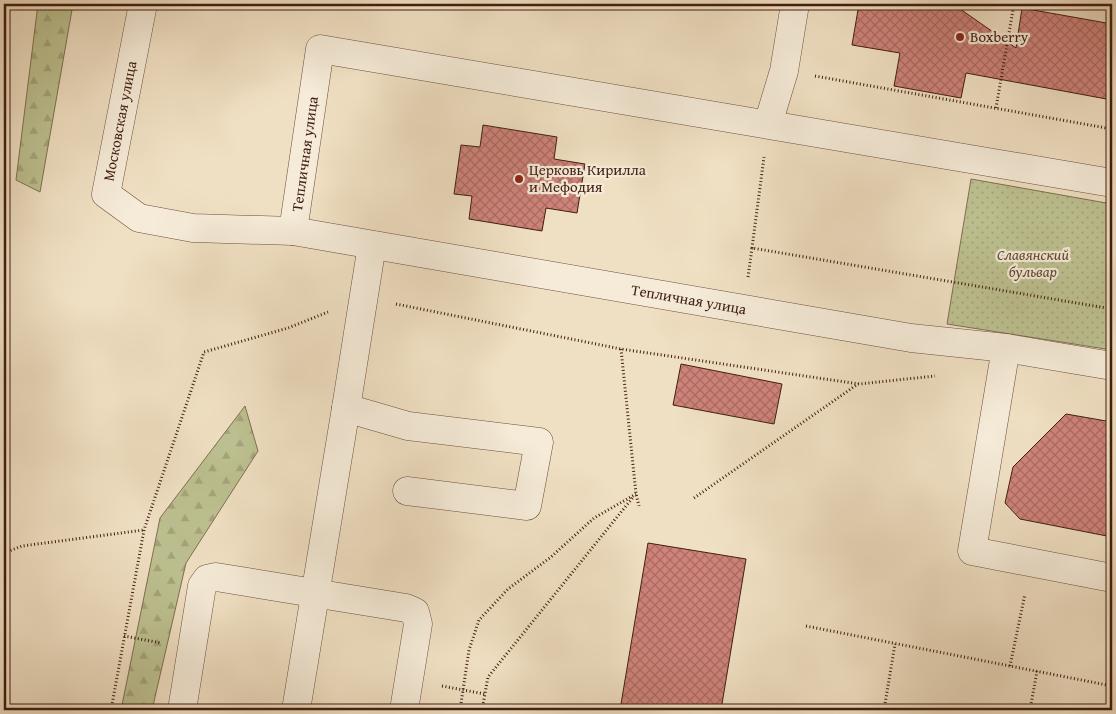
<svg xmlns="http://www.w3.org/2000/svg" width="1116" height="714" font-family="'Gentium Book Plus',serif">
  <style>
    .forest { fill: url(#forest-firs); stroke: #7f7051 }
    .park { fill: url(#park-dots); stroke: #7f7051 }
    .building { fill: url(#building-cross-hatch); stroke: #411e11 }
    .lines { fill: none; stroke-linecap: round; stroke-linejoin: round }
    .minor-casing { stroke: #6d4e3e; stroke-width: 29 }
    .path { stroke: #411e11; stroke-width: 3; stroke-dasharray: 1 2.5; stroke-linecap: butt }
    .minor { stroke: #f5ebd8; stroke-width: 28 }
    .poi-dot { fill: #8f2418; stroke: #f5ebd8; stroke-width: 2 }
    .labels { text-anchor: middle; stroke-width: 4.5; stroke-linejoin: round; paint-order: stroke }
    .poi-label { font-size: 15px; fill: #411e11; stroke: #f5ebd8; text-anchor: start }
    .street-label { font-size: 15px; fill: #411e11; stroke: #f5ebd8 }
    .park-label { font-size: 15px; font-style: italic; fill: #604731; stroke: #f5ebd8 }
  </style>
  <defs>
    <pattern id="forest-firs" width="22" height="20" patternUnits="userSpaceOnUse" patternTransform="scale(1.25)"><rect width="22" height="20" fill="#bdc191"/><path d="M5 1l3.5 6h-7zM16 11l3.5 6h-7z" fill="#a4a57c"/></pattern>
    <pattern id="park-dots" width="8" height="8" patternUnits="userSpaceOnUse" patternTransform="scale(1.25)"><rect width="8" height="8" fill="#bdc191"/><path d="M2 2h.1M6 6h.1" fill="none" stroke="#a4a57c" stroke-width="1.8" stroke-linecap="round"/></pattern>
    <pattern id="building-cross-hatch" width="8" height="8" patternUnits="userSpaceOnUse" patternTransform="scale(1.25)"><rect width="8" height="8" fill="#cf837b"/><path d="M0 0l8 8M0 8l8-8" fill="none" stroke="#aa6b63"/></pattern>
  </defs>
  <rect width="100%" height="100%" fill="#f0e0c3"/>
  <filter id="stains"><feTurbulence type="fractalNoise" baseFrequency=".004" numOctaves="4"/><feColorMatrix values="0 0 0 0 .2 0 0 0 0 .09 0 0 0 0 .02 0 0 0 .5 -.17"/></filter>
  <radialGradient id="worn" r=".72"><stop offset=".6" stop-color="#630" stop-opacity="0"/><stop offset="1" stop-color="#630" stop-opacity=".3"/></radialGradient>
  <g class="forest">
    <polygon points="38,4 73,4 40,192 16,180"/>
    <polygon points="245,406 258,451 186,563 152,710 121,710 160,518"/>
  </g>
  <polygon class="park" points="971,179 1112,204 1112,350 947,324"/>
  <g class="building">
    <polygon points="859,4 953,4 1016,48 1022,8 1112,24 1112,100 966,73 961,98 894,86 900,53 852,45"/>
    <polygon points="483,125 557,137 554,159 585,164 577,213 546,208 542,231 469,219 472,196 454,194 461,145 480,147"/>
    <polygon points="681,364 782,384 774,424 673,405"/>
    <polygon points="1066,414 1112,422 1112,537 1020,519 1005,503 1013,467"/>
    <polygon points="648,543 746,559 721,710 620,710"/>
  </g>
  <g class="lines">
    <defs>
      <g id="minor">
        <polyline points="143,4 106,194 139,218 193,228 293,231"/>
        <polyline points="768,124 784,71 795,4"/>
        <path id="s1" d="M1112 183 320 49 293 231 911 338 1006 348 1112 366"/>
        <polyline points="372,245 346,408 408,426 539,442 527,506 407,491"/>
        <polyline points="1006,348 972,551 1112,578"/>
        <polyline points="182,710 202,586 207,579 216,577 406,608 415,612 418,624 404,710"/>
        <polyline points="296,710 346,408"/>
      </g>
    </defs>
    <use href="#minor" class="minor-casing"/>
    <g class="path">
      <polyline points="815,76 1112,129"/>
      <polyline points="996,108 1014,4"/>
      <polyline points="752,248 764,157"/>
      <polyline points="748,277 752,248 1112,309"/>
      <polyline points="396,304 621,349 859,384 935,376"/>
      <polyline points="621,349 636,494 639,506"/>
      <polyline points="694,498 858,384"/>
      <polyline points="4,553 22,546 144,530"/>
      <polyline points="806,626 1112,686"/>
      <polyline points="124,636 161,643"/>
      <polyline points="1010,666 1025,594"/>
      <polyline points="442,686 485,694"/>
      <polyline points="111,710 144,530 204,352 288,328 328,312"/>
      <polyline points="460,710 469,650 479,620 508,589 551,557 594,518 636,494"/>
      <polyline points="482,710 488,677 634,496"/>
      <polyline points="884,710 895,644"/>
      <polyline points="1030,710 1037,671"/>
    </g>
    <use href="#minor" class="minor"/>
  </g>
  <g class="poi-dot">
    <circle cx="960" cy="37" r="5"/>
    <circle cx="519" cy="179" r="5"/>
  </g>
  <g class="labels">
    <g class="poi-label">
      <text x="970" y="42">Boxberry</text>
      <text x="529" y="175">Церковь Кирилла<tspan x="529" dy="17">и Мефодия</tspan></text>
    </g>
    <g class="street-label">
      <text transform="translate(120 121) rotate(-79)" y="5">Московская улица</text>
      <text transform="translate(305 154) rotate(-82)" y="5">Тепличная улица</text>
      <text dy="5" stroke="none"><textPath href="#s1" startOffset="1389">Тепличная улица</textPath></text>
    </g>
    <g class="park-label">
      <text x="1033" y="260">Славянский<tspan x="1033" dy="17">бульвар</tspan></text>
    </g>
  </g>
  <rect width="1116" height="714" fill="none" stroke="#f0e0c3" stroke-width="20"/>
  <rect x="5" y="5" width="1106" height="704" fill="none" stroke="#411e11" stroke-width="2.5"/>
  <rect x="10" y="10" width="1096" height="694" fill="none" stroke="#411e11"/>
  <rect width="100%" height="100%" filter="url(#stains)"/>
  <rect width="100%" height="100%" fill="url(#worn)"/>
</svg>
